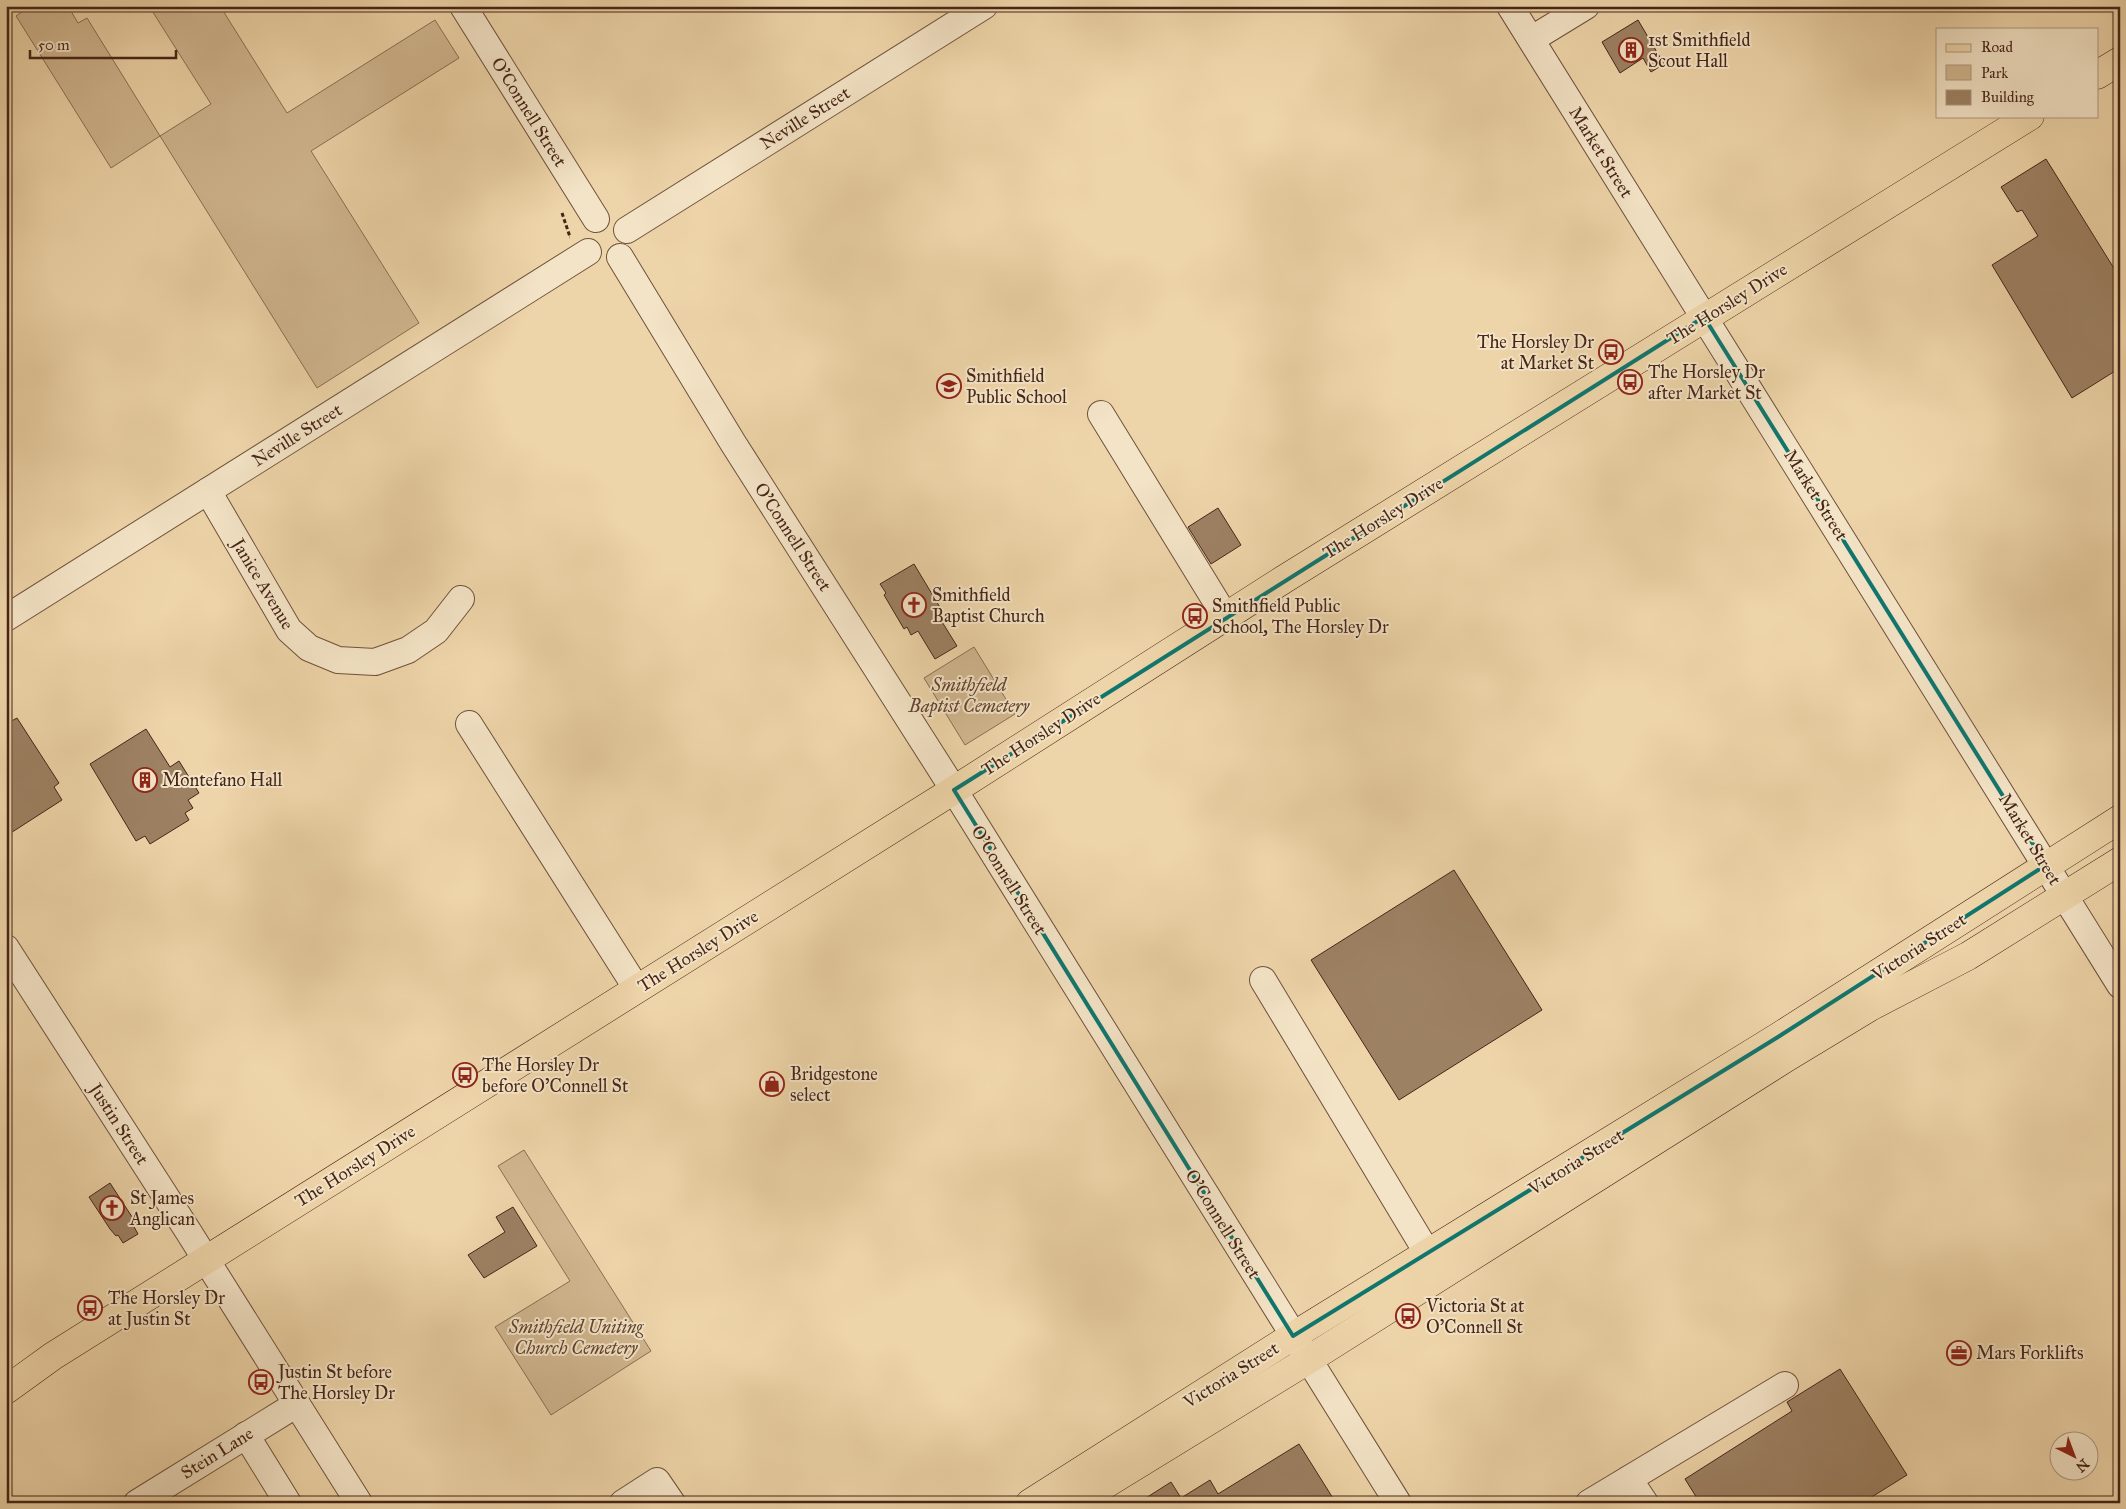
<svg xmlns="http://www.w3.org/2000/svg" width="2126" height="1509" font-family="'IM FELL Great Primer',serif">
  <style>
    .green { fill: #d1b790; stroke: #8b6e54 }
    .building { fill: #9d8163; stroke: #452518 }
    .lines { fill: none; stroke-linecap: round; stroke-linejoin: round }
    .minor-casing { stroke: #6f513c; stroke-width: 28 }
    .major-casing { stroke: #452518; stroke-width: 29 }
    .path { stroke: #452518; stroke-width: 3; stroke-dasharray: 4 2.5; stroke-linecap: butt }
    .minor { stroke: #f4e4c7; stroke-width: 26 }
    .major { stroke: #eed5a9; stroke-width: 28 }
    .marked { fill: none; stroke: #0f766e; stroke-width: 4; stroke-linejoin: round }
    .labels { text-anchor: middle; stroke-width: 4; stroke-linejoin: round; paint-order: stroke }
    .poi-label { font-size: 18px; fill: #452518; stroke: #f4e4c7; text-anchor: start }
    .street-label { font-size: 18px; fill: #452518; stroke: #f4e4c7 }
    .park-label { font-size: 18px; font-style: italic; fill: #614230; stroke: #f4e4c7 }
  </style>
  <rect width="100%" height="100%" fill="#eed5a9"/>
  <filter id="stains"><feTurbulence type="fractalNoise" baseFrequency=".004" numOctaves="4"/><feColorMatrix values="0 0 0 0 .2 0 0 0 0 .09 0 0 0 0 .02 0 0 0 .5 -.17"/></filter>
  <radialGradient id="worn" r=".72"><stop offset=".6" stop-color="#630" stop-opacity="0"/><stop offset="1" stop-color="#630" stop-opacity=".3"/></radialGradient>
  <g class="green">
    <polygon points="31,6 68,6 78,23 87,18 160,136 211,104 149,6 220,6 287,113 435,20 459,58 311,151 419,323 317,388 160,136 111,168 16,16"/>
    <polygon points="974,647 1015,714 965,745 924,678"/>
    <polygon points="524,1150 651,1351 551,1415 495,1327 570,1281 498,1166"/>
  </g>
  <g class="building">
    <polygon points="1638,20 1664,64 1651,72 1643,58 1620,73 1602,42"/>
    <polygon points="2046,159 2120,278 2120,368 2072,398 1992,265 2038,236 2022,210 2017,212 2001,187"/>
    <polygon points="1218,508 1241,545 1211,564 1188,527"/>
    <polygon points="914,564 944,614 939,617 957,646 935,659 918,631 911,635 907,627 904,629 884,595 886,593 880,584"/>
    <polygon points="17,718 59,783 54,787 62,800 6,836 6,724"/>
    <polygon points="146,729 170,767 179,761 199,793 188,800 193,808 185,813 189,820 150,844 145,836 136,841 90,764"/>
    <polygon points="1454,870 1542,1010 1399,1100 1311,960"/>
    <polygon points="110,1183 136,1223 133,1225 138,1234 123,1243 118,1235 116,1236 110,1229 89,1197"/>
    <polygon points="513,1207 537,1246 484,1278 468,1255 505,1232 496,1217"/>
    <polygon points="1840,1369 1907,1475 1862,1503 1700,1503 1685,1479 1792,1411 1787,1402"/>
    <polygon points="1299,1444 1336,1503 1138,1503 1171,1482 1181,1498 1210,1480 1218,1494"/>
  </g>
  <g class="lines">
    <defs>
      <g id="minor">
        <polyline points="463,6 596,219"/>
        <polyline points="1510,6 2120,985"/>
        <polyline points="1532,39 1586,6"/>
        <polyline points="627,230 984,6"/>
        <polyline points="620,257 733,443 954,790 1398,1503"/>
        <polyline points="1101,414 1225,616"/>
        <polyline points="208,491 289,630 309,648 338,660 375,662 408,650 436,631 461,599"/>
        <polyline points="6,618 588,252"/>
        <polyline points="469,724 637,989"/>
        <polyline points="6,948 188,1231 359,1503"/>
        <polyline points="1263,980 1428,1254"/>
        <polyline points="246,1435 288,1503"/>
        <polyline points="1629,1479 1645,1503"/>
        <polyline points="137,1503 297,1404"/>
        <polyline points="623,1503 657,1481 672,1503"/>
        <polyline points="1589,1503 1785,1385"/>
      </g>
      <g id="major">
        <polyline points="2097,75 2120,61"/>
        <polyline points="6,1390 53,1356 954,790 1286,578 2030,116"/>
        <polyline points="1030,1503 1293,1336 1778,1037 2120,819"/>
        <polyline points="1075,1503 1308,1360 1786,1058 1870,1007 1968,956 2120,861"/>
      </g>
    </defs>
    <use href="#minor" class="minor-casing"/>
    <use href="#major" class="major-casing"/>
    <polyline class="path" points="562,213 570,237 569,237"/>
    <use href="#minor" class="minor"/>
    <use href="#major" class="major"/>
  </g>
  <path class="marked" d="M1704 317 2046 865 1778 1037 1293 1336 954 790Z"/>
  <defs>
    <symbol id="building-ring" viewBox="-11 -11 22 22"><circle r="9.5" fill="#f4e4c7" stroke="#8f2418" stroke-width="1.5"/><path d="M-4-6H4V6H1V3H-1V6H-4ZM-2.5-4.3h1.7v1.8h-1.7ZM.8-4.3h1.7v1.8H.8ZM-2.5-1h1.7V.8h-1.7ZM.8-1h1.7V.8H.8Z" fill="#8f2418"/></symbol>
    <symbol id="bus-ring" viewBox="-11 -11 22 22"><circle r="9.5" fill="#f4e4c7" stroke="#8f2418" stroke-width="1.5"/><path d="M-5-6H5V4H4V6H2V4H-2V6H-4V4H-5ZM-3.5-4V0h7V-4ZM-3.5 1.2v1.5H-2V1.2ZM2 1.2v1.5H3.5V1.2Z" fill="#8f2418"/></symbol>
    <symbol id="school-ring" viewBox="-11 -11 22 22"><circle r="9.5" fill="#f4e4c7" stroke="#8f2418" stroke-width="1.5"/><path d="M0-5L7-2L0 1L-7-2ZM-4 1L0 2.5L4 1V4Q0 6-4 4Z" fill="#8f2418"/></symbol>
    <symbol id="church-ring" viewBox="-11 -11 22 22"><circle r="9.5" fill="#f4e4c7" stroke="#8f2418" stroke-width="1.5"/><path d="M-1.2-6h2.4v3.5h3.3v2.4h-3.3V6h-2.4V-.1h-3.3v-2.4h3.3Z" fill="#8f2418"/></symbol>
    <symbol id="shop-ring" viewBox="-11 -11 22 22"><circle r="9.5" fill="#f4e4c7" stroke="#8f2418" stroke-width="1.5"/><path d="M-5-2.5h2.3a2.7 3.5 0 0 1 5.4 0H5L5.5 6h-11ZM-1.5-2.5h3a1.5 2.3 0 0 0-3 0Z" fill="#8f2418"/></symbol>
    <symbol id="office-ring" viewBox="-11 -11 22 22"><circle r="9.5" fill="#f4e4c7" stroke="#8f2418" stroke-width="1.5"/><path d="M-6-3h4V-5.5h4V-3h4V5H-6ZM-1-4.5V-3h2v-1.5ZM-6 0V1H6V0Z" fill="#8f2418"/></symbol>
  </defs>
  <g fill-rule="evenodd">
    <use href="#building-ring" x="1617" y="36" width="28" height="28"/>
    <use href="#bus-ring" x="1597" y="338" width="28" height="28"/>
    <use href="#bus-ring" x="1616" y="368" width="28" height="28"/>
    <use href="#school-ring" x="935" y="372" width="28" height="28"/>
    <use href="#church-ring" x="900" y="591" width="28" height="28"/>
    <use href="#bus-ring" x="1181" y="602" width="28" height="28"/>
    <use href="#building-ring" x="131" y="766" width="28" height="28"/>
    <use href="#bus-ring" x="451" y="1061" width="28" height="28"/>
    <use href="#shop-ring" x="758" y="1070" width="28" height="28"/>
    <use href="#church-ring" x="98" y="1194" width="28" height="28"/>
    <use href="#bus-ring" x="76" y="1294" width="28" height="28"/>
    <use href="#bus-ring" x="1394" y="1302" width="28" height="28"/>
    <use href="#office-ring" x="1945" y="1339" width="28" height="28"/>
    <use href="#bus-ring" x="247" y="1368" width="28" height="28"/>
  </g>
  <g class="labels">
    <g class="poi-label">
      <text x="1648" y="46">1st Smithfield<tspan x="1648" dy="21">Scout Hall</tspan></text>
      <text x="1594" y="348" text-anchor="end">The Horsley Dr<tspan x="1594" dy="21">at Market St</tspan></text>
      <text x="1648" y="378">The Horsley Dr<tspan x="1648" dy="21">after Market St</tspan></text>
      <text x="966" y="382">Smithfield<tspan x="966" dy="21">Public School</tspan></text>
      <text x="932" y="601">Smithfield<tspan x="932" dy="21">Baptist Church</tspan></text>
      <text x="1212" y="612">Smithfield Public<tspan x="1212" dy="21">School, The Horsley Dr</tspan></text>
      <text x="162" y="786">Montefano Hall</text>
      <text x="482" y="1071">The Horsley Dr<tspan x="482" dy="21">before O'Connell St</tspan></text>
      <text x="790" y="1080">Bridgestone<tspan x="790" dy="21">select</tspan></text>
      <text x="130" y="1204">St James<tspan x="130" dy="21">Anglican</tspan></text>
      <text x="108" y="1304">The Horsley Dr<tspan x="108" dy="21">at Justin St</tspan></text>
      <text x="1426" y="1312">Victoria St at<tspan x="1426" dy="21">O'Connell St</tspan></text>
      <text x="1976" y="1359">Mars Forklifts</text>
      <text x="278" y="1378">Justin St before<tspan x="278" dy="21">The Horsley Dr</tspan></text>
    </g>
    <g class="street-label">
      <text transform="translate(529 112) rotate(58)" y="6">O'Connell Street</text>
      <text transform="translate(805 118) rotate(-32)" y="6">Neville Street</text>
      <text transform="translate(1601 152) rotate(58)" y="6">Market Street</text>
      <text transform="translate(1727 304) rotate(-32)" y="6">The Horsley Drive</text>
      <text transform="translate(297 435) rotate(-32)" y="6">Neville Street</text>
      <text transform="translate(1816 495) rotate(58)" y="6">Market Street</text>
      <text transform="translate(1383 518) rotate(-32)" y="6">The Horsley Drive</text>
      <text transform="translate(793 537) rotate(57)" y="6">O'Connell Street</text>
      <text transform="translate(263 584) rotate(59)" y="6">Janice Avenue</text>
      <text transform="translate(1041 734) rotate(-33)" y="6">The Horsley Drive</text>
      <text transform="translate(2030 839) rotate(59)" y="6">Market Street</text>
      <text transform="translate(1009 880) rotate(58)" y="6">O'Connell Street</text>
      <text transform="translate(1919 947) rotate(-33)" y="6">Victoria Street</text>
      <text transform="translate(698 951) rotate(-32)" y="6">The Horsley Drive</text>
      <text transform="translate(119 1124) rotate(57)" y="6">Justin Street</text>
      <text transform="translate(1576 1162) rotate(-32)" y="6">Victoria Street</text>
      <text transform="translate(355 1166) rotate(-32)" y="6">The Horsley Drive</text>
      <text transform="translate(1223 1224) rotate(58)" y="6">O'Connell Street</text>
      <text transform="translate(1231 1375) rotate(-32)" y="6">Victoria Street</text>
      <text transform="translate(217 1453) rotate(-32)" y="6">Stein Lane</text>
    </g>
    <g class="park-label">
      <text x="969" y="691">Smithfield<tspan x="969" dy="21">Baptist Cemetery</tspan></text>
      <text x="576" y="1333">Smithfield Uniting<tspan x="576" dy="21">Church Cemetery</tspan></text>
    </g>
  </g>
  <rect width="2126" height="1509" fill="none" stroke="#eed5a9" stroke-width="25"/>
  <rect x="8" y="8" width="2111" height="1494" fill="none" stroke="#452518" stroke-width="2.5"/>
  <rect x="12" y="12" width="2101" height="1484" fill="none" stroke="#452518"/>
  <rect x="1936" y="28" width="162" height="90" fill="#f4e4c7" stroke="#ae9881"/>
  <rect x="1946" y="44" width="25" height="8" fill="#eed5a9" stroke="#ae9881"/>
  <text x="1981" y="52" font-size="15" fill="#452518">Road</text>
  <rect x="1946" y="65" width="25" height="15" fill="#d1b790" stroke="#ae9881"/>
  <text x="1981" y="78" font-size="15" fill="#452518">Park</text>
  <rect x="1946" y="90" width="25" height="15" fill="#9d8163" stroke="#ae9881"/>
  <text x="1981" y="102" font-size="15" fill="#452518">Building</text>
  <g transform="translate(2074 1456) rotate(138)"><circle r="24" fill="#f4e4c7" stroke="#ae9881"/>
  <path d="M0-4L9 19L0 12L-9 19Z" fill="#8f2418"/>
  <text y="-8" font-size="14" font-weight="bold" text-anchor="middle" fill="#452518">N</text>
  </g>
  <path d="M30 50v8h146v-8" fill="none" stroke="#452518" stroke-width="2.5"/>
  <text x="38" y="50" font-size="15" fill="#452518" stroke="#f4e4c7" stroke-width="4" paint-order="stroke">50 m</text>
  <rect width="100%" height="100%" filter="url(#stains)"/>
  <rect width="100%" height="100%" fill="url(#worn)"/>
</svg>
